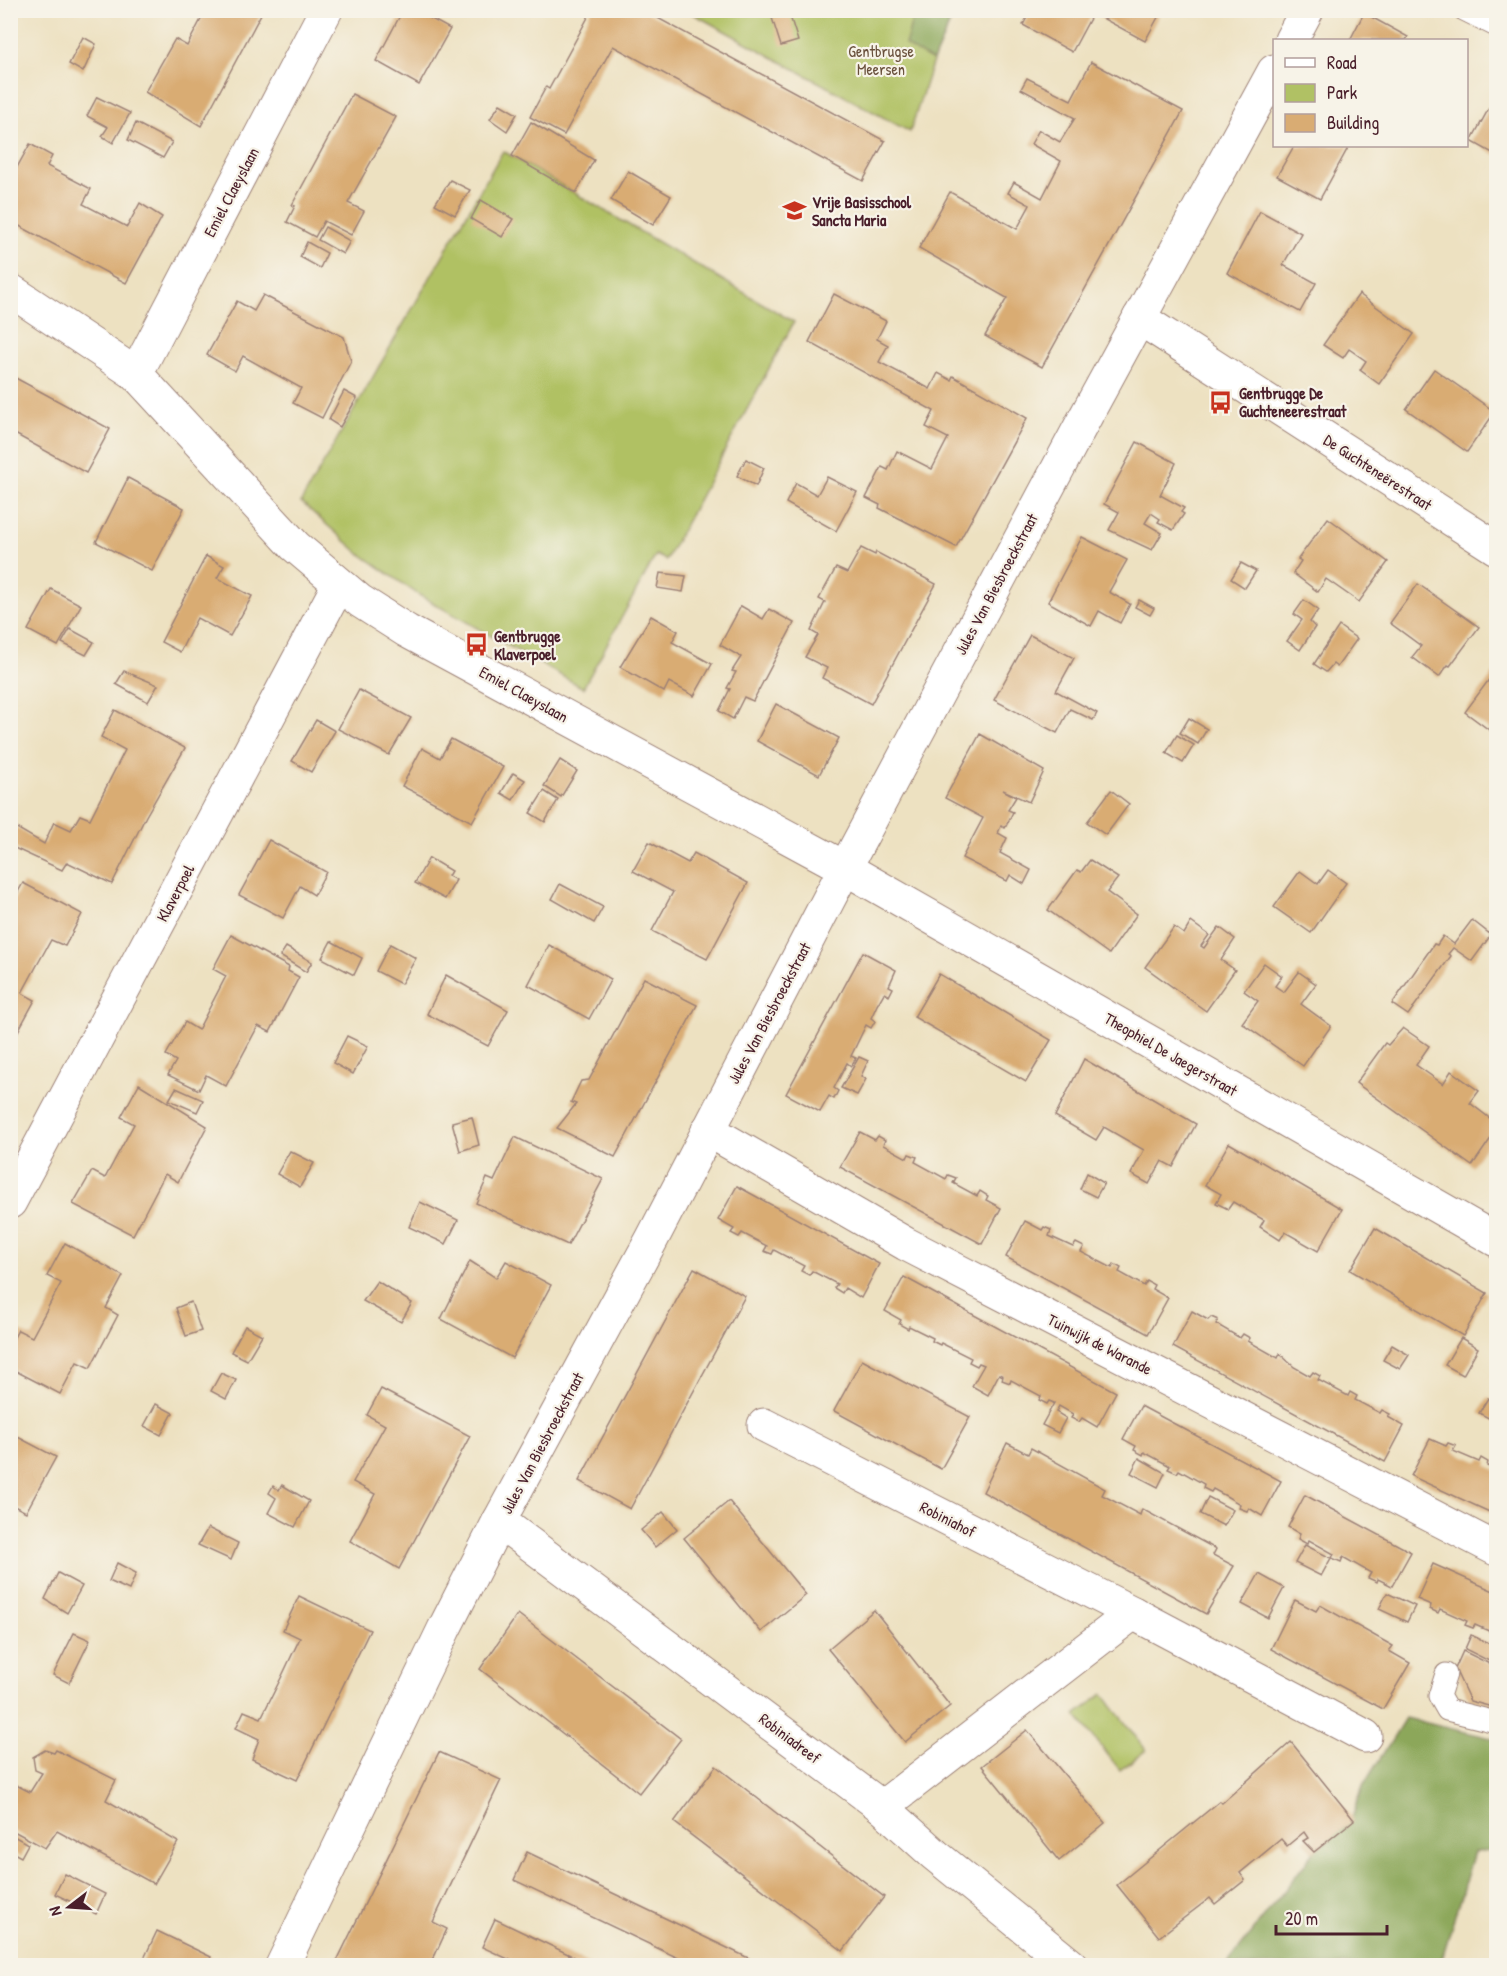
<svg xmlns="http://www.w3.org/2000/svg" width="1507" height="1976" font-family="'Patrick Hand',sans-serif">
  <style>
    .green { fill: #b0c164; stroke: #7d7048; stroke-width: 1.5 }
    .forest { fill: #8ca75a; stroke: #6b6342; stroke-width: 1.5 }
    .building { fill: #d9ac73 }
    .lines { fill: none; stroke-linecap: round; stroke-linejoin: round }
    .lane-casing { stroke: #9c8076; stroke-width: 23 }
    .street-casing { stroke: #9c8076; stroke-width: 35 }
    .lane { stroke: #fff; stroke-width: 21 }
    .street { stroke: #fff; stroke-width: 33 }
    .labels { text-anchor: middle; stroke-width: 4.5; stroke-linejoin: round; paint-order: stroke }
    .park-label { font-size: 16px; fill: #69503c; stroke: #f7f3e8 }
    .street-label { font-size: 16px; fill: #4a1f2b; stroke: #f7f3e8 }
    .poi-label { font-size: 16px; font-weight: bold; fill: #4a1f2b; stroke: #f7f3e8; text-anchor: start }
  </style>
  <rect width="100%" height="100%" fill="#f7f3e8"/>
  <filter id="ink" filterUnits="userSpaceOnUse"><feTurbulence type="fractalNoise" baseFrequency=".0167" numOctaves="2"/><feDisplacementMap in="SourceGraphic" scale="12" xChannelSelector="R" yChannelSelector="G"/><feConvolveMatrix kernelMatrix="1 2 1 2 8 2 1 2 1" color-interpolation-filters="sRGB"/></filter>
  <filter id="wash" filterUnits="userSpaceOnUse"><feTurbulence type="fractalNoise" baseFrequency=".008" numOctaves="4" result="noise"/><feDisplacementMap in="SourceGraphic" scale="24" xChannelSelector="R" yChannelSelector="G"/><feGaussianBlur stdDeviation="1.35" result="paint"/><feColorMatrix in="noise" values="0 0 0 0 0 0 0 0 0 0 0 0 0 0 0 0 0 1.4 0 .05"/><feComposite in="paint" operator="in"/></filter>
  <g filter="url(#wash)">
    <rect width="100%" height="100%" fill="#ede1c1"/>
    <g class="green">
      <polygon points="688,11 955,11 933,61 910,132"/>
      <polygon points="503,151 794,322 666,560 656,555 583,688 419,595 359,553 301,502"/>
      <polygon points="1103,1694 1146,1750 1120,1770 1076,1715"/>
    </g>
    <g class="forest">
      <polygon points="915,11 955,11 933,61 905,45"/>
      <polygon points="1405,1718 1496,1739 1496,1851 1474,1852 1440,1965 1226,1966 1314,1852 1353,1820 1352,1818 1363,1786"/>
    </g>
    <g id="blocks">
      <g class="building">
        <polygon points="206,10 255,10 261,14 201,126 145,92 175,39 187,46"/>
        <polygon points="403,10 415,10 450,29 419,85 376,61"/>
        <polygon points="592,10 643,10 885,141 863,181 613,46 564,135 530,117 546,87 549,89"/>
        <polygon points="1031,10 1162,10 1145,41 1093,13 1072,52 1023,25"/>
        <polygon points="789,13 798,41 781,46 772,18"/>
        <polygon points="1364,13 1408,37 1406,40 1350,40"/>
        <polygon points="83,37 96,44 83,72 69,64"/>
        <polygon points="1091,62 1183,111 1042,367 985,336 1007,298 919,248 950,192 1017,229 1030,205 1008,193 1014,182 1042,198 1061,161 1031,144 1039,130 1060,142 1075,118 1021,89 1027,78 1071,100"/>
        <polygon points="352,94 396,117 348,203 364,211 351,235 324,221 315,237 287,222 295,206 292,205"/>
        <polygon points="97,97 130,113 113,143 102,136 108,127 87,116"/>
        <polygon points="1494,99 1496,100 1496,155 1471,141"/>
        <polygon points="500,104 517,114 507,131 490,119"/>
        <polygon points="531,122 594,160 576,193 512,156"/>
        <polygon points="136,123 172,142 163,158 128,140"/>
        <polygon points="30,144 52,156 47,166 91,189 83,204 127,227 140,203 162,217 126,283 10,221 10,180"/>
        <polygon points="1294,146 1349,146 1320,199 1277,176"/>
        <polygon points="628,171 671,196 653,225 611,200"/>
        <polygon points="450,180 470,190 455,215 435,204"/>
        <polygon points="481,200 513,219 502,237 471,219"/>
        <polygon points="1260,211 1301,233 1283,265 1316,283 1300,312 1227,273"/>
        <polygon points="325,227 350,241 343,254 318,240"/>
        <polygon points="307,242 327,253 320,268 300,257"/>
        <polygon points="834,294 886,321 877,339 888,345 879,362 930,389 938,373 951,380 953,376 1027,418 956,547 879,508 880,505 866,498 882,467 888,470 897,451 932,469 948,438 926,427 934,411 809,342"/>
        <polygon points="1359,294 1414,334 1379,384 1360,370 1366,361 1349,349 1343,358 1323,345"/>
        <polygon points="263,295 344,337 351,361 322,418 293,403 301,388 268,370 243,356 235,371 207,355 237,301 254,311"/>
        <polygon points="1434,369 1495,412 1467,452 1406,409"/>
        <polygon points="10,375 110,429 86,473 15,434 10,441"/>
        <polygon points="344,391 357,398 340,427 329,420"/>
        <polygon points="1137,442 1176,463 1160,495 1184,508 1181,512 1184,514 1173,530 1158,522 1160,519 1151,513 1145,523 1162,533 1152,550 1109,530 1119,512 1104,504"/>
        <polygon points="746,459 764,468 756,486 737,476"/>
        <polygon points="827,477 857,492 836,531 786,503 796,483 817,495"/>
        <polygon points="128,478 184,508 152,571 96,542"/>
        <polygon points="1328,518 1388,562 1359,602 1326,579 1318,592 1293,573 1301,561 1298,559"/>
        <polygon points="1082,537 1127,560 1109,592 1130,604 1120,623 1099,611 1091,626 1048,602"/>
        <polygon points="861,548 875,555 876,552 936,584 871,704 822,678 827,668 805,657 818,635 811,631 825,602 819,599 836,568 847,573"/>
        <polygon points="206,556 224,566 217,578 252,596 230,636 197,618 180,652 161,642"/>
        <polygon points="1241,563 1256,571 1245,588 1231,579"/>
        <polygon points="660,573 686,576 683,592 657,588"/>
        <polygon points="1418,584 1479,627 1450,666 1448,665 1439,677 1412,657 1421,646 1390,623"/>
        <polygon points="51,589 81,605 58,646 28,630"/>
        <polygon points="1139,600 1154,608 1150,615 1135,607"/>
        <polygon points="1304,600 1318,610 1310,622 1315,627 1300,650 1287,641 1302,620 1294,614"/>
        <polygon points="741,606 763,619 769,609 794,623 753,701 744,697 733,719 719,711 730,689 727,688 736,672 732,671 741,657 720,645"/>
        <polygon points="651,616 678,631 672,642 712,664 694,696 669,682 664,692 620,667"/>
        <polygon points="1339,626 1357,639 1337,667 1333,664 1326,672 1314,664"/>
        <polygon points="70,629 94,642 86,655 62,643"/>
        <polygon points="1030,635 1074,658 1056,691 1097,713 1093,720 1070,709 1057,733 994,700"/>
        <polygon points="1496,670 1496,735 1465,712"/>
        <polygon points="124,671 158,685 148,702 116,684"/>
        <polygon points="359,690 411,718 389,755 338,729"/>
        <polygon points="776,704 839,738 819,775 757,741"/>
        <polygon points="115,710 185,748 146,816 112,884 67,862 62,870 10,846 10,824 44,844 54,822 71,830 80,815 90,819 125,750 101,737"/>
        <polygon points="1189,718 1207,729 1198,744 1180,733"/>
        <polygon points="316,720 335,731 311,772 292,761"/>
        <polygon points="980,734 1044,771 1029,802 1003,790 1016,797 1008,810 1013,812 1005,828 1001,826 998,833 1007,838 1000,853 1031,870 1024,884 1010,875 1007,881 962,858 983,818 945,798"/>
        <polygon points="1177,735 1194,745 1183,763 1166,753"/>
        <polygon points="451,739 503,767 472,822 402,786 422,748 440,758"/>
        <polygon points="560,760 577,771 561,797 544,786"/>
        <polygon points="513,773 525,780 513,800 501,793"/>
        <polygon points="1111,790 1129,804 1106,835 1087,822"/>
        <polygon points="544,791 558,800 545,822 530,813"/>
        <polygon points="269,840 326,872 314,895 300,886 283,918 239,895"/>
        <polygon points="649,842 688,863 694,853 748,883 707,959 652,931 673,892 633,871"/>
        <polygon points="429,858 451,871 448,876 456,880 445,899 415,883"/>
        <polygon points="1090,860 1118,878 1107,892 1137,914 1109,954 1048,910 1077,870 1081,872"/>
        <polygon points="1328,870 1346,883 1311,933 1274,907 1300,871 1318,884"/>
        <polygon points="23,883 82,914 65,946 51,940 36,967 22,993 35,1000 17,1033 10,1029 10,906"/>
        <polygon points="560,884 603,907 594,923 552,899"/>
        <polygon points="1472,920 1491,935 1472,961 1453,948 1448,954 1451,956 1408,1015 1392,1004 1434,944 1437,945 1443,936 1454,944"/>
        <polygon points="1191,922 1209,935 1201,946 1204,948 1219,927 1235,939 1221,960 1235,970 1206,1011 1145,967 1174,927 1184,934"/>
        <polygon points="231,935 289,967 288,971 299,977 270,1032 258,1026 226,1086 206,1075 199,1090 168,1075 176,1061 166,1055 185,1022 198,1030 226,976 213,969"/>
        <polygon points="331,941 362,958 354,975 322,958"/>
        <polygon points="390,944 416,958 401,984 376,971"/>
        <polygon points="549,945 611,979 589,1019 528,985"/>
        <polygon points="286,947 312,962 306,972 280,956"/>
        <polygon points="863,952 896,970 889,986 893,988 889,996 884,993 877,1005 871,1018 875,1021 871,1028 866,1025 851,1056 856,1058 851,1066 847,1063 834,1088 838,1091 834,1099 829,1096 820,1112 786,1094"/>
        <polygon points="1264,963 1282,976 1275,986 1284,992 1299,972 1316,984 1301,1004 1331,1026 1303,1066 1242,1023 1258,1001 1244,991"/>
        <polygon points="939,974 1051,1040 1026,1082 914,1017"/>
        <polygon points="446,975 508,1010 488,1046 427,1014"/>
        <polygon points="644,978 697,1005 615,1157 557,1128 576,1104 571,1102 581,1081 589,1080"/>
        <polygon points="1403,1028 1429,1046 1416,1065 1443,1084 1451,1071 1479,1091 1470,1103 1496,1123 1496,1131 1472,1166 1356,1083 1385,1043 1388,1045"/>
        <polygon points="347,1036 368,1046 353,1074 333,1063"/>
        <polygon points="859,1057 868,1061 861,1076 866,1079 857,1095 841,1088"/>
        <polygon points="1084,1059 1196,1124 1173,1167 1162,1161 1149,1184 1131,1174 1144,1150 1104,1127 1096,1140 1055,1116"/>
        <polygon points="139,1084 207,1126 178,1182 165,1174 133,1235 73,1204 92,1171 105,1178 134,1124 121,1117"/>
        <polygon points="176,1088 203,1100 197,1112 169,1100"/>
        <polygon points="472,1117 479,1145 460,1151 452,1122"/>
        <polygon points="860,1132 875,1140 878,1136 885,1140 883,1145 907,1158 909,1154 917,1157 915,1162 946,1179 948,1175 956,1178 953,1183 977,1196 980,1191 988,1196 986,1200 1001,1208 982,1244 840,1167"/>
        <polygon points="515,1137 603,1179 568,1245 476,1203 487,1178 494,1181"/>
        <polygon points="1229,1143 1342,1209 1318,1251 1285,1232 1280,1240 1260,1227 1264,1220 1233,1202 1228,1209 1216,1203 1221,1194 1205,1185"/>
        <polygon points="290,1151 314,1163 300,1187 277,1174"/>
        <polygon points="1087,1173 1104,1183 1096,1197 1080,1189"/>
        <polygon points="737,1186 879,1264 861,1298 845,1288 842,1293 834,1288 837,1284 812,1271 809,1275 801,1271 804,1266 774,1250 772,1254 764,1251 767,1246 742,1233 739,1237 731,1233 734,1229 718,1220"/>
        <polygon points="420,1202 458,1220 446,1244 409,1227"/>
        <polygon points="1025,1221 1042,1230 1044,1227 1051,1230 1049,1236 1073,1247 1076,1243 1084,1247 1081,1252 1112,1268 1114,1264 1121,1268 1119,1272 1144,1286 1147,1281 1154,1285 1152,1289 1168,1298 1148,1334 1006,1257"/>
        <polygon points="1375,1228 1487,1293 1463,1336 1350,1270"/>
        <polygon points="65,1243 123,1276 106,1308 118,1315 90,1368 77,1362 60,1394 10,1368 10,1345 18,1330 32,1337 61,1283 47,1276"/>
        <polygon points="470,1261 496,1278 506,1261 551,1285 512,1358 441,1319"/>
        <polygon points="694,1268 745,1296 630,1509 579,1481"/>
        <polygon points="904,1277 1116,1392 1097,1427 1082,1418 1079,1422 1071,1418 1073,1414 1059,1406 1056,1412 1066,1418 1058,1433 1042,1425 1054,1403 1049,1401 1047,1404 1039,1400 1041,1396 1011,1380 1010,1383 1002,1380 1003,1376 999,1374 988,1395 972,1386 984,1365 979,1363 977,1366 969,1362 971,1358 941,1343 940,1345 932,1341 933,1338 909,1326 908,1329 899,1324 901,1320 885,1311"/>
        <polygon points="377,1281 412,1303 401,1322 363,1301"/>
        <polygon points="191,1302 201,1331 186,1336 176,1308"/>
        <polygon points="1192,1311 1208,1320 1211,1317 1218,1320 1216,1324 1240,1338 1243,1334 1250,1338 1248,1341 1278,1358 1280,1354 1294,1367 1310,1376 1313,1372 1320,1376 1318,1380 1348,1396 1350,1392 1357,1396 1355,1400 1380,1413 1382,1410 1390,1414 1388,1417 1404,1426 1385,1462 1173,1347"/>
        <polygon points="245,1326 262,1335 247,1360 231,1352"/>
        <polygon points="1461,1338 1478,1348 1463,1375 1445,1365"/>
        <polygon points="1392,1345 1409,1355 1400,1369 1383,1360"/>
        <polygon points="862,1360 970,1417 941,1469 834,1411"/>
        <polygon points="221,1373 236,1380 226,1399 211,1391"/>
        <polygon points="381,1389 470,1436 399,1569 350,1541 375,1494 353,1482 385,1425 367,1415"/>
        <polygon points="1488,1398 1496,1403 1496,1422 1479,1413"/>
        <polygon points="156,1404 173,1413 161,1435 144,1426"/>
        <polygon points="1141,1406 1281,1481 1262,1516 1249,1508 1247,1511 1239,1508 1240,1504 1226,1496 1213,1489 1211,1492 1203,1488 1204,1484 1179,1470 1177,1473 1168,1469 1170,1466 1144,1452 1143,1455 1134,1450 1136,1446 1123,1439"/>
        <polygon points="12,1434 56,1457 26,1512 10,1504"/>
        <polygon points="1430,1439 1446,1446 1448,1443 1456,1446 1453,1451 1479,1462 1481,1458 1488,1462 1487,1466 1496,1470 1496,1515 1411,1476"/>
        <polygon points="1007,1443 1028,1454 1031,1448 1105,1489 1102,1495 1140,1515 1142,1509 1216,1549 1213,1555 1234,1566 1206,1614 983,1492"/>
        <polygon points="1139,1458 1165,1473 1158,1487 1131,1473"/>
        <polygon points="282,1485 309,1501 295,1527 268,1513 276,1498 269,1493 273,1486 279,1490"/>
        <polygon points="1305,1495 1411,1552 1392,1586 1378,1579 1377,1582 1368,1578 1371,1573 1343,1557 1341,1562 1332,1558 1334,1554 1309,1540 1307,1544 1298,1539 1300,1534 1288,1527"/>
        <polygon points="1208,1497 1233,1510 1224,1526 1200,1514"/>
        <polygon points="729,1501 806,1595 761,1632 684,1538"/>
        <polygon points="663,1512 677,1529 655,1547 641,1530"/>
        <polygon points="208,1528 238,1543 231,1560 198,1545"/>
        <polygon points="1305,1545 1331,1558 1321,1576 1295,1563"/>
        <polygon points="117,1563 136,1573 129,1590 109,1581"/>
        <polygon points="1433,1564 1496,1592 1496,1634 1475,1625 1473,1628 1465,1625 1467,1621 1440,1609 1438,1613 1430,1609 1431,1605 1417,1599"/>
        <polygon points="58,1573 82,1586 67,1613 45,1599"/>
        <polygon points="1259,1574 1284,1588 1268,1618 1242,1604"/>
        <polygon points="1387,1593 1415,1606 1407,1622 1379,1609"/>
        <polygon points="299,1596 370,1630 297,1780 252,1759 259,1739 236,1728 244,1711 261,1718 281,1678 300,1638 283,1630"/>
        <polygon points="1295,1600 1316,1611 1320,1605 1393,1646 1389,1651 1410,1663 1383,1709 1271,1649"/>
        <polygon points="874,1610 950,1706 905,1742 828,1649"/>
        <polygon points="518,1614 681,1739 639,1793 480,1669"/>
        <polygon points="74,1633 90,1640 69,1683 53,1675"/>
        <polygon points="1471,1635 1496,1647 1493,1663 1465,1649"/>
        <polygon points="1463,1651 1496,1667 1496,1708 1470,1701 1455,1669"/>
        <polygon points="1027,1730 1105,1823 1059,1861 982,1766"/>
        <polygon points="1291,1742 1354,1820 1314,1852 1303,1841 1308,1838 1304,1832 1287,1846 1281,1839 1240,1873 1245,1880 1215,1904 1210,1898 1159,1937 1117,1885 1220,1801 1222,1803"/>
        <polygon points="45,1750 54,1753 56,1750 116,1780 106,1800 178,1842 154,1884 57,1831 45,1848 10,1829 10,1782 30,1792 42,1773 35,1770 33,1757"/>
        <polygon points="439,1752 501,1780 433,1922 447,1929 435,1955 428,1965 335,1965"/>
        <polygon points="716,1766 884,1897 843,1951 674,1822"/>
        <polygon points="10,1834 28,1844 21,1857 10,1851"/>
        <polygon points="527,1852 763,1965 693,1965 514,1880"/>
        <polygon points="65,1874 105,1894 96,1914 55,1894"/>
        <polygon points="495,1919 591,1965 521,1965 482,1947"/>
        <polygon points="157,1931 211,1957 208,1965 141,1965"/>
      </g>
    </g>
  </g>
  <g filter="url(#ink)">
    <use href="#blocks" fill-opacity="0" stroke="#9c8076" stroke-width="1.5"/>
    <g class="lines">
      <defs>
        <g id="lane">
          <polyline points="1464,10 1496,26"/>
          <polyline points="1446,1674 1439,1696 1447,1710 1496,1722"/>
        </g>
        <g id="street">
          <polyline points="1291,40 1307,10"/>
          <polyline points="10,290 136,374 295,546 360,601 407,631 845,868 1496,1240"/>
          <polyline points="1139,318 1496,548"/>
          <polyline points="136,374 326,10"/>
          <polyline points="708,1130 906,1244 1496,1549"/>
          <polyline points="10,1202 339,584"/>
          <polyline points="764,1425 1133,1613 882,1807"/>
          <polyline points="499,1521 882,1807 935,1855 1072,1966"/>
          <polyline points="1133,1613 1365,1736"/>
          <polyline points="282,1966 444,1629 499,1521 652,1239 845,868 1087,414 1274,71"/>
        </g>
      </defs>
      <use href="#lane" class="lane-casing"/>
      <use href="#street" class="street-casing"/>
      <use href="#lane" class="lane"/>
      <use href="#street" class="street"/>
    </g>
  </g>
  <defs>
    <symbol id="school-bare" viewBox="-9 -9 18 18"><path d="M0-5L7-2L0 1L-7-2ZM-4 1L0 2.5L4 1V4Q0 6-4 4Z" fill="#c8321e" stroke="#f7f3e8" stroke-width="2.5" paint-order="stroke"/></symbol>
    <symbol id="bus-bare" viewBox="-9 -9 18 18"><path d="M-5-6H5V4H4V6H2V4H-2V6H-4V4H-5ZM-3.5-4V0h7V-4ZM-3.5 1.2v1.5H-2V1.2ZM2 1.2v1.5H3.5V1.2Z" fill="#c8321e" stroke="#f7f3e8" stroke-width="2.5" paint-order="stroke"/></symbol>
  </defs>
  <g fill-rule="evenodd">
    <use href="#school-bare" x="778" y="194" width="33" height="33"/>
    <use href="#bus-bare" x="1204" y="386" width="33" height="33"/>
    <use href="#bus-bare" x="460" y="628" width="33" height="33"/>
  </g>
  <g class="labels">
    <g class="park-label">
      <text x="881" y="57">Gentbrugse<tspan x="881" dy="18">Meersen</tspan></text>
    </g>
    <g class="street-label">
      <text transform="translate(231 192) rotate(-62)" y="6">Emiel Claeyslaan</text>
      <text transform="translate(1378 472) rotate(33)" y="6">De Guchteneërestraat</text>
      <text transform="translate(996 584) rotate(-62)" y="6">Jules Van Biesbroeckstraat</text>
      <text transform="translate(524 694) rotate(29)" y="6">Emiel Claeyslaan</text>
      <text transform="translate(175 893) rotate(-62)" y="6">Klaverpoel</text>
      <text transform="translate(769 1013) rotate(-62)" y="6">Jules Van Biesbroeckstraat</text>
      <text transform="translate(1171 1054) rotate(30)" y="6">Theophiel De Jaegerstraat</text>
      <text transform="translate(1100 1344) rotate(27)" y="6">Tuinwijk de Warande</text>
      <text transform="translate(542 1443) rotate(-62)" y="6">Jules Van Biesbroeckstraat</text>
      <text transform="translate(948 1519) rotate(27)" y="6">Robiniahof</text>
      <text transform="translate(790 1738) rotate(37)" y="6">Robiniadreef</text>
    </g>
    <g class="poi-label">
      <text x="812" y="208">Vrije Basisschool<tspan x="812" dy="18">Sancta Maria</tspan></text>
      <text x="1239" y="399">Gentbrugge De<tspan x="1239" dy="18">Guchteneerestraat</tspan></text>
      <text x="494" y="642">Gentbrugge<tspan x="494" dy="18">Klaverpoel</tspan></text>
    </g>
  </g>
  <rect width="1507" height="1976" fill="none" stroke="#f7f3e8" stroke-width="36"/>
  <rect x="1273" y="39" width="195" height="108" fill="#f7f3e8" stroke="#b29e9c" stroke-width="1.5"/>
  <rect x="1285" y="58" width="30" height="9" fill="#ffffff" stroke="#b29e9c" stroke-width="1.5"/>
  <text x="1327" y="69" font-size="18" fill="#4a1f2b">Road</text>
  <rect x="1285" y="84" width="30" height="18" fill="#b0c164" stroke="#b29e9c" stroke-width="1.5"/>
  <text x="1327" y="99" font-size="18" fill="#4a1f2b">Park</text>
  <rect x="1285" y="114" width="30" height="18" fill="#d9ac73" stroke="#b29e9c" stroke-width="1.5"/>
  <text x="1327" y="129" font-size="18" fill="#4a1f2b">Building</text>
  <g transform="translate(69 1907) rotate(253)" stroke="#f7f3e8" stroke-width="4.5" paint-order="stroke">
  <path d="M0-4.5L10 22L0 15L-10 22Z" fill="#4a1f2b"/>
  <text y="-9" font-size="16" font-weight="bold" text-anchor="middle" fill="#4a1f2b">N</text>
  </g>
  <path d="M1276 1925v9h111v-9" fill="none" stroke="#4a1f2b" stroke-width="3"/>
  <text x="1285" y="1925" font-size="18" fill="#4a1f2b" stroke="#f7f3e8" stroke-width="4.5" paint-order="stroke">20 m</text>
</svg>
